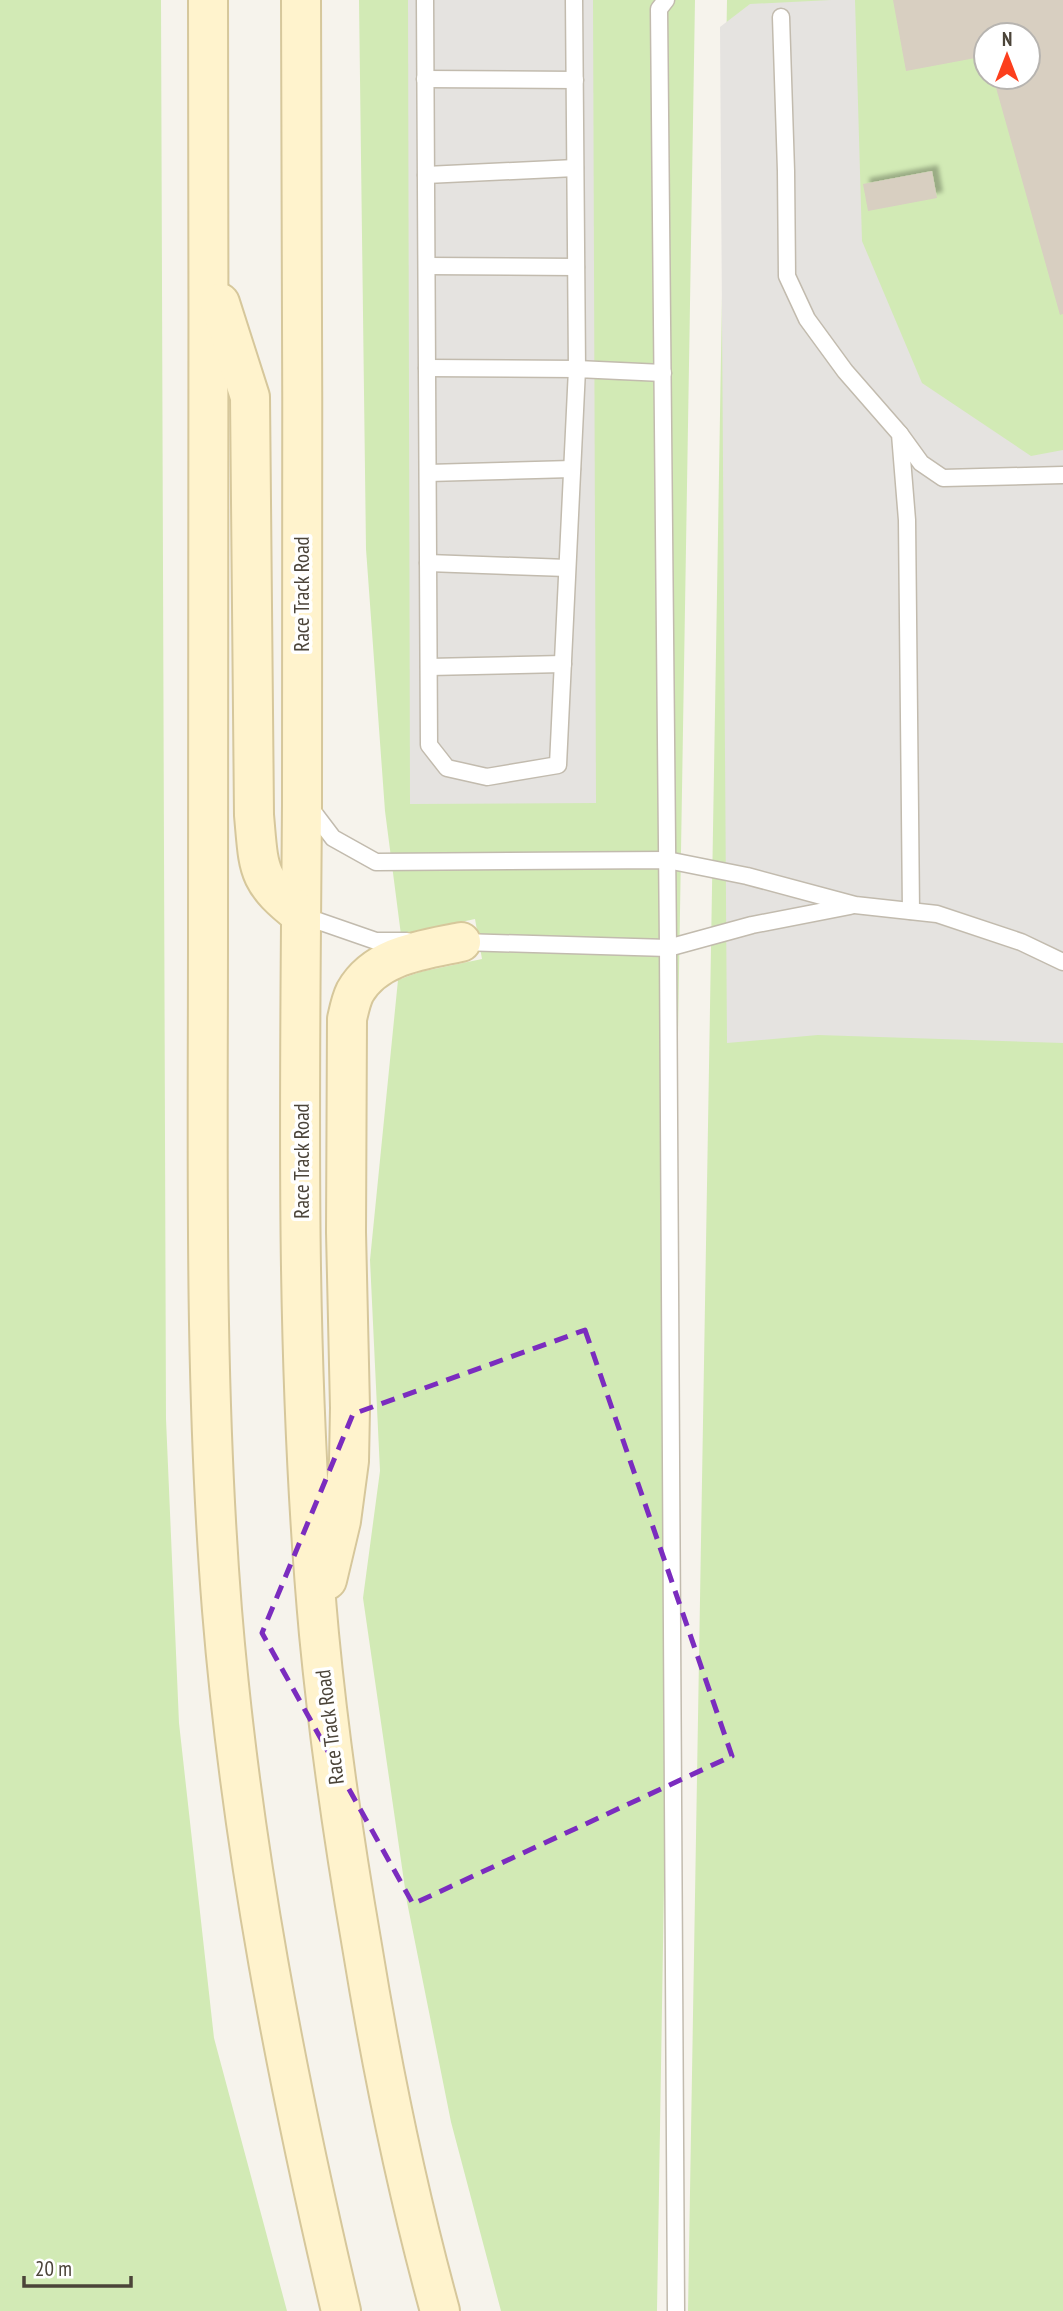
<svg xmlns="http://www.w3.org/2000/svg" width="1063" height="2311" font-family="'PT Sans Narrow',sans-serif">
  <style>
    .green { fill: #d2eab5; fill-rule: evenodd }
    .parking { fill: #e5e3e0 }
    .building { fill: #d8cfc1; filter: url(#shadow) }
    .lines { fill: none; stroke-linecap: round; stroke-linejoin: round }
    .service-casing { stroke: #c2bbae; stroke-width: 19 }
    .secondary-casing { stroke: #d6c79b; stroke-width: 42 }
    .service { stroke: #fff; stroke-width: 16 }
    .secondary { stroke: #fff3cd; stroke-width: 38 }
    .marked { fill: none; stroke: #7b2cbf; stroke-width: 5; stroke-dasharray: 14 9; stroke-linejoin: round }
    .labels { text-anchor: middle; stroke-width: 7; stroke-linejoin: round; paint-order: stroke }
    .street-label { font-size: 21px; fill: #4b4439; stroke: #fff }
  </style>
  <defs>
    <filter id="shadow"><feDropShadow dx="6" dy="-6" stdDeviation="2" flood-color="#0004"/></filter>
  </defs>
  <rect width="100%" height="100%" fill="#f6f3ec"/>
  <g class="green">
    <polygon points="0,0 161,0 166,1419 179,1723 214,2038 287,2311 0,2311"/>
    <polygon points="359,0 695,0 657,2311 501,2311 451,2122 407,1902 363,1598 380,1471 370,1260 398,980 420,972 482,959 475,919 401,935 385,811 366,549"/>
    <path d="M727 0H1063V2311H688ZM986 35H1028V77H986Z"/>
  </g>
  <g class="parking">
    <polygon points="408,0 593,0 596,803 410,804"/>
    <polygon points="831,0 855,0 862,241 922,383 1031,456 1063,450 1063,1043 818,1035 727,1043 720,27 750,4"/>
  </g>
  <g class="building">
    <polygon points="893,0 1063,0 1063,314 1060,315 993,77 1028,77 1028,35 986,35 986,56 906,71"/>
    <polygon points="932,171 937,198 868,211 863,184"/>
  </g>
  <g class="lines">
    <defs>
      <g id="service">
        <polyline points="425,0 429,745 447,768 487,777 558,765 577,369 663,373"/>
        <polyline points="666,0 659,9 668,948 676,2311"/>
        <polyline points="781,17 786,171 787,276 807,319 845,371 900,434 907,520 911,911"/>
        <polyline points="425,79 575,80"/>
        <polyline points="426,175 575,168"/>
        <polyline points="427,266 576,267"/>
        <polyline points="427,368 577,369 574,0"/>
        <polyline points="900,434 921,463 943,478 1063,475"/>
        <polyline points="428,473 572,469"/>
        <polyline points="428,563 567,568"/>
        <polyline points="429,667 563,664"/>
        <polyline points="308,805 333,838 376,862 667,860 747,876 855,905 937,914 1021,942 1063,962"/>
        <polyline points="301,915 376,941 407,941"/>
        <polyline points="461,942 668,948 752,925 850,906"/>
      </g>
      <g id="secondary">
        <path d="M208 0C209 311 208 622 208 933 208 1159 204 1385 222 1610 241 1845 287 2082 341 2311"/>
        <path d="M301 0C301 268 304 537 302 805 300 1081 294 1359 319 1634 329 1738 344 1842 362 1946 382 2069 407 2191 440 2311"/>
        <path d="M220 303 250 397 254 815C259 870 256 880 301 915"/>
        <path d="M327 1580 341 1521 349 1461 350 1408 346 1232 347 1019C349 1010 351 1000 355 992 376 955 423 950 461 942"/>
      </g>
    </defs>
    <use href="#service" class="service-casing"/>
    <use href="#secondary" class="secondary-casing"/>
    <use href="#service" class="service"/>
    <use href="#secondary" class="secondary"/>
  </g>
  <path class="marked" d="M585 1330 732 1756 413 1904 262 1633 353 1414Z"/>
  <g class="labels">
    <g class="street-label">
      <text transform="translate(302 594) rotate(-90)" y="7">Race Track Road</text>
      <text transform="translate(302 1161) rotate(-90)" y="7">Race Track Road</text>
      <text transform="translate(330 1727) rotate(-97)" y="7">Race Track Road</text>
    </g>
  </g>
  <g transform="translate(1007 56)"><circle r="33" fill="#ffffff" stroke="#b7b4b0" stroke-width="2"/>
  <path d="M0-5L12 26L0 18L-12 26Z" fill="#fc3f1d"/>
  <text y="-10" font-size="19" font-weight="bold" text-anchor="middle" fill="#4b4439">N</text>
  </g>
  <path d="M24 2276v10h107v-10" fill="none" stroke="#4b4439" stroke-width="3.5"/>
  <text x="35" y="2276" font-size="21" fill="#4b4439" stroke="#ffffff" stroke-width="5" paint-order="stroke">20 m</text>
</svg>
